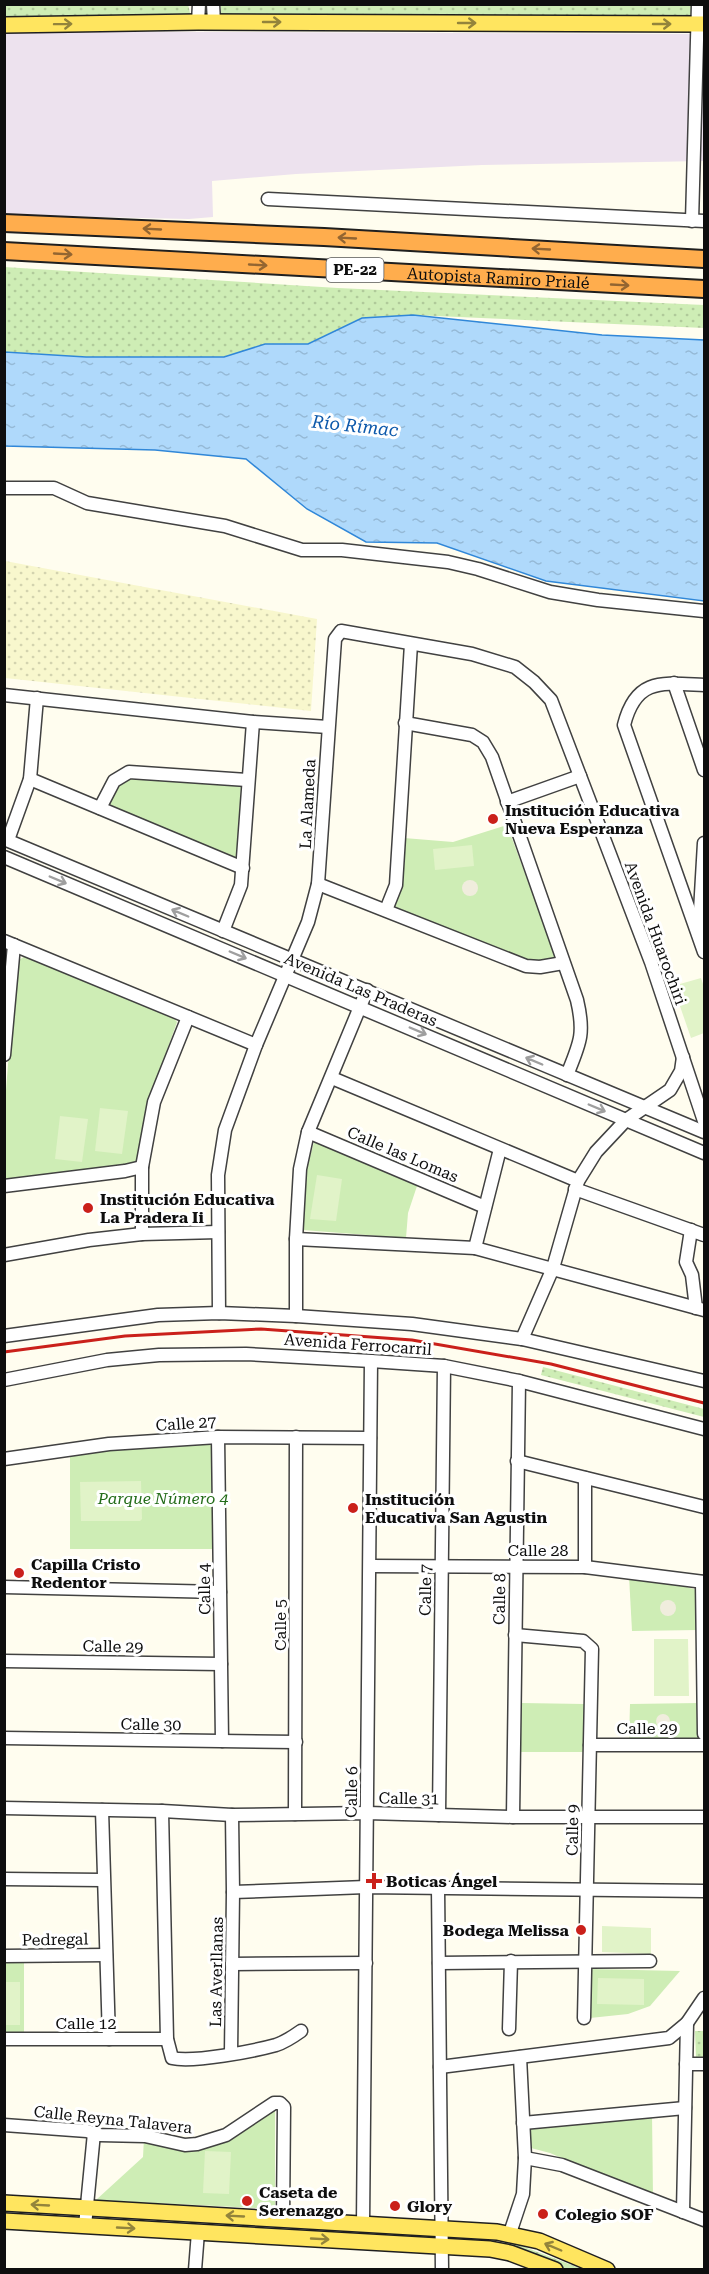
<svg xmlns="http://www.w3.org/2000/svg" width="709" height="2274" font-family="'Roboto Serif',serif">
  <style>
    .industrial { fill: #ede2ee }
    .farmland { fill: url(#farmland-dots) }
    .grass { fill: url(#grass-dots) }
    .park { fill: #ceedb5 }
    .pitch { fill: #e1f3c8 }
    .plaza { fill: #f0eddd }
    .water { fill: url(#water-ripples); stroke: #3087d8; stroke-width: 1.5 }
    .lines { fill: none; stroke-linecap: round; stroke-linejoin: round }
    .minor-casing { stroke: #414141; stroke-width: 15 }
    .major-casing { stroke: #1f1f1f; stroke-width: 18 }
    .highway-casing { stroke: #1f1f1f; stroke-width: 20 }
    .minor { stroke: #fff; stroke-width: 12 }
    .major { stroke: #ffe55f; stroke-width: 15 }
    .highway { stroke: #ffad4d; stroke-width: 16 }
    .rail { stroke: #ca201a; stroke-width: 3 }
    .oneway { stroke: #93843b }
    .oneway2 { stroke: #936531 }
    .oneway3 { stroke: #9f9f9f }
    .poi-dot { fill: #ca201a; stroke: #fff; stroke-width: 2 }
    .labels { text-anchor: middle; stroke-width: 6; stroke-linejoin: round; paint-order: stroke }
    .shield { fill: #fff; stroke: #565656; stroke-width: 1.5 }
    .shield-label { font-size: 15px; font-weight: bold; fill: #0e0e0e }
    .street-label { font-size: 16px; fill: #0e0e0e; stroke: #fff }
    .poi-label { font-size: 16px; font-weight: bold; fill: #0e0e0e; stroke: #fff; text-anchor: start }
    .park-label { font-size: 16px; font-style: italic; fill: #236c19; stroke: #fff }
    .water-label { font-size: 18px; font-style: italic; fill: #0d59ab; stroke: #fff }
  </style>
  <defs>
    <pattern id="farmland-dots" width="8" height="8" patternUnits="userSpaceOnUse" patternTransform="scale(1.5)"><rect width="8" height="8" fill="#f8f7cd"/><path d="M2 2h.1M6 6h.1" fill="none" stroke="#d3d3af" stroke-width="1.8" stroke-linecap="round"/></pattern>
    <pattern id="grass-dots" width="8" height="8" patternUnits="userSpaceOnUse" patternTransform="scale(1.5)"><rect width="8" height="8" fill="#ceedb5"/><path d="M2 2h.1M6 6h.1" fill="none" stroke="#b0ca9a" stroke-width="1.8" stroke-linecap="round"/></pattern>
    <pattern id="water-ripples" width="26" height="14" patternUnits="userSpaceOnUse" patternTransform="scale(1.5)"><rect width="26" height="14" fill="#afd9fb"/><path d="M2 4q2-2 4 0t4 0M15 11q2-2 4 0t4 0" fill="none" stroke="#95b9d6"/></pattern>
  </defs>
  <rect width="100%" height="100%" fill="#fffdef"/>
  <polygon class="industrial" points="5,31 704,34 704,161 482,165 296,174 212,181 213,217 189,219 5,215"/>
  <polygon class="farmland" points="5,561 317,619 311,711 5,678"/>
  <g class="grass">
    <polygon points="188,4 190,13 185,18 5,18 4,5"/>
    <polygon points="688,4 694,8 693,17 221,15 221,5"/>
    <polygon points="4,267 338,288 704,305 704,328 413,315 362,318 308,344 265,344 224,357 86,357 5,352"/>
    <polygon points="543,1367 704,1409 704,1417 541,1375"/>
    <polygon points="695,2031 704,2031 704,2057 696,2057"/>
    <polygon points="456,2240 517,2244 582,2269 564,2269 519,2251"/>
  </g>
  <g class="park">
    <path d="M138 777 241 785 237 857 234 858 107 806C116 790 120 779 138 777Z"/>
    <polygon points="507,825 556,957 540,961 526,961 395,907 401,882 404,838 453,842"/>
    <polygon points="25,956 173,1017 177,1022 148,1104 137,1160 129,1165 5,1180 5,1103 16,962"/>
    <polygon points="314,1142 417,1186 408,1213 406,1238 303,1230 306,1171"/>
    <polygon points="213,1443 215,1549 70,1549 70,1453"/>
    <polygon points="629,1576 669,1582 697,1590 698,1630 632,1631"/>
    <polygon points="521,1703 585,1704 585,1752 520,1752"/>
    <polygon points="699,1703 699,1738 697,1741 629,1741 630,1704"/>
    <rect x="5" y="1962" width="19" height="72"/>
    <polygon points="591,1969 680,1971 650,2006 628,2014 590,2018"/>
    <polygon points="275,2106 275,2209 96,2200 143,2157 144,2138 183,2149"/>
    <polygon points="652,2113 653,2197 550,2153 531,2148 530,2126"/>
  </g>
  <g class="pitch">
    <polygon points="472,845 474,866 435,870 433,849"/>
    <polygon points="701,978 704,987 704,1033 691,1038 673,986"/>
    <polygon points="100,1108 128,1111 122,1154 95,1151"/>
    <polygon points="60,1116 88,1119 82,1162 55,1159"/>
    <polygon points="317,1175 342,1179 336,1221 310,1219"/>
    <polygon points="141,1481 142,1519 140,1521 81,1521 80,1482"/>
    <polygon points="654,1639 688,1639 689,1696 654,1696"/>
    <polygon points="602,1926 651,1928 651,1954 602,1952"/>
    <polygon points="598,1978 644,1979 644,2005 597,2004"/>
    <rect x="5" y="1982" width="15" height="43"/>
    <polygon points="205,2151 231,2152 229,2194 203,2193"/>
  </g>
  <g class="plaza">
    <circle cx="470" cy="888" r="8"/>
    <circle cx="668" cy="1608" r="8"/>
    <circle cx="663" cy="1721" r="7"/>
  </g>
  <polygon class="water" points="413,315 602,335 704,340 704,601 546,581 437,543 366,542 307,509 246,459 155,450 5,446 5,352 86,357 224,357 265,344 308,344 362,318"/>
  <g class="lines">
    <defs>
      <g id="minor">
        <polyline points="213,4 214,22"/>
        <polyline points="198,22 199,4"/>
        <polyline points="268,199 704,221"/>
        <polyline points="692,221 698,4"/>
        <polyline points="4,488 54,488 87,503 225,526 302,550 342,550 448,562 478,569 550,592 598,600 704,611"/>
        <polyline points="674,683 704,770"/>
        <path d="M704 685C663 683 636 677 624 725L704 952"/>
        <polyline points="4,695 253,722 328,727"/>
        <path d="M405 723 472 735 483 742 492 757 577 1000C585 1034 580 1043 567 1075"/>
        <polyline points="30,779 243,868"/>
        <polyline points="507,802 580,776"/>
        <polyline points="100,808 114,781 129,772 247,780"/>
        <polyline points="4,839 704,1132"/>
        <polyline points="8,840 30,779 37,698"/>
        <polyline points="4,857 704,1153"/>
        <polyline points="318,884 526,966 540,967 563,963"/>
        <polyline points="386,910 396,885 411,644"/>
        <polyline points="699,928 704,843"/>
        <polyline points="223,931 241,885 253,722"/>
        <polyline points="4,941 256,1045"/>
        <polyline points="4,1055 14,945"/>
        <polyline points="332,1078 578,1181"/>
        <polyline points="308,1132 485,1207"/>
        <polyline points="4,1186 125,1171 142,1167"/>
        <polyline points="575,1189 704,1235"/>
        <polyline points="691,1230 686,1262 692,1275 696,1308"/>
        <polyline points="142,1234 142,1167 154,1102 188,1017"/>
        <polyline points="296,1239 475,1248 704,1310"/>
        <polyline points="475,1248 500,1149"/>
        <polyline points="4,1255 89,1240 142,1234 218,1232"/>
        <polyline points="219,1313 218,1175 225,1130 256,1045 308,922 318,884 335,639 341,631 472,654 515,667 534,682 551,700 651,962 704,1121"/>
        <polyline points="296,1316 296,1239 300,1169 308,1132 367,990"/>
        <polyline points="4,1336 158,1315 219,1313 296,1316 412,1324 522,1339 704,1381"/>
        <polyline points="522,1339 553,1268 578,1181 596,1152 626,1120 670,1090 681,1071 683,1057"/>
        <polyline points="4,1380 107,1360 159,1355 246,1354 371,1361 444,1366 519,1381 704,1429"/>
        <polyline points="218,1437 222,1741"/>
        <polyline points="4,1459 109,1444 218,1437 370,1438"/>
        <polyline points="517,1461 704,1507"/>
        <polyline points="370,1566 585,1567 704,1582"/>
        <polyline points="585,1567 585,1478"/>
        <polyline points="702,1582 704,1734"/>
        <polyline points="4,1587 220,1592"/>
        <polyline points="515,1635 583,1641 592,1649 584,2018"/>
        <polyline points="4,1661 221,1664"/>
        <polyline points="4,1738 296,1742"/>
        <polyline points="590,1745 704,1745"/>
        <polyline points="4,1808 162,1811 232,1815 367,1813 513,1817 704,1817"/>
        <polyline points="102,1810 109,2039"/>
        <path d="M162 1811 167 2039 172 2058C193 2063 254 2051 276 2045 285 2042 294 2036 301 2031"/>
        <polyline points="295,1814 296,1437"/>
        <polyline points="439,1815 444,1366"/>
        <polyline points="513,1817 519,1381"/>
        <polyline points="4,1879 102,1880"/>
        <polyline points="438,1888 442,2270"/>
        <polyline points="233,1892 366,1887 704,1891"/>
        <polyline points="4,1956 106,1955"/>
        <polyline points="439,1963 650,1961"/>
        <polyline points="232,1964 366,1963"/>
        <polyline points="509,2029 511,1961"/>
        <polyline points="4,2039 167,2039"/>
        <polyline points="231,2053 233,1892 232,1815"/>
        <polyline points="686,2064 704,2064"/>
        <polyline points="440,2067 669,2038 687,2023 704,1998"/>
        <polyline points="523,2123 685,2108"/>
        <polyline points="4,2125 87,2131 100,2135 145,2136 185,2145 197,2144 226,2135 274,2103 280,2103 284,2107 283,2219"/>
        <polyline points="525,2158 562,2165 704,2220"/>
        <polyline points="683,2212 687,2023"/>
        <polyline points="363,2224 371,1361"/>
        <polyline points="85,2226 94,2133"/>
        <polyline points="510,2233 523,2194 525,2158 520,2057"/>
        <polyline points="195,2270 198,2232"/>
      </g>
      <g id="major">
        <polyline points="4,25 198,22 704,24"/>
        <polyline points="4,2203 497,2232 539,2241 607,2270"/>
        <polyline points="4,2221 490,2249 510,2253 555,2270"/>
      </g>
      <g id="highway">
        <polyline points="4,223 324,237 704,259"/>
        <path id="s1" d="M4 251 704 289"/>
      </g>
    </defs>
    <use href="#minor" class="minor-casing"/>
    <use href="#major" class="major-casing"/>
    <use href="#highway" class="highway-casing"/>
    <use href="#minor" class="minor"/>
    <use href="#major" class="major"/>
    <use href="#highway" class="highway"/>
    <polyline class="rail" points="4,1352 125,1336 261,1329 412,1340 551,1364 704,1403"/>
  </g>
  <defs><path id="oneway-shaft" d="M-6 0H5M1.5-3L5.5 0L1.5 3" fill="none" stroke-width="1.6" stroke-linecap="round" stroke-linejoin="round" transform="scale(1.5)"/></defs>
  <g class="oneway">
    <use href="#oneway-shaft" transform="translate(272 22)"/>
    <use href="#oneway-shaft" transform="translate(467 23)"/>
    <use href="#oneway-shaft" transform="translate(63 24) rotate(-1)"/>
    <use href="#oneway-shaft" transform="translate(662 24)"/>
    <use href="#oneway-shaft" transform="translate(40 2205) rotate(-177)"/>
    <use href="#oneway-shaft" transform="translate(235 2216) rotate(-177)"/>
    <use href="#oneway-shaft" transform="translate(126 2228) rotate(3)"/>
    <use href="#oneway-shaft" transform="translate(320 2239) rotate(3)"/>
    <use href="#oneway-shaft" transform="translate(553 2247) rotate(-157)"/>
  </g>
  <g class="oneway2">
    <use href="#oneway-shaft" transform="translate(152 229) rotate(-177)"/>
    <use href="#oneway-shaft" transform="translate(347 238) rotate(-177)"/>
    <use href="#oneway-shaft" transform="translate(541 249) rotate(-177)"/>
    <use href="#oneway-shaft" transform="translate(63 254) rotate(3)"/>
    <use href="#oneway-shaft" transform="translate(258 265) rotate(3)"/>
    <use href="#oneway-shaft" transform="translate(620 285) rotate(3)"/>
  </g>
  <g class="oneway3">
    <use href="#oneway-shaft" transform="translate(58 880) rotate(23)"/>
    <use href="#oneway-shaft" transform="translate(180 913) rotate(-157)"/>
    <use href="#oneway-shaft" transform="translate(238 955) rotate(23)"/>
    <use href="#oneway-shaft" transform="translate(418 1031) rotate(23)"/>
    <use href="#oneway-shaft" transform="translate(534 1061) rotate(-157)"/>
    <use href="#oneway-shaft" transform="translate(597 1108) rotate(23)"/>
  </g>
  <g class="poi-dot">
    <circle cx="493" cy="819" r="6"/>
    <circle cx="88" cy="1208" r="6"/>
    <circle cx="353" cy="1508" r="6"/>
    <circle cx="19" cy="1573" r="6"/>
    <path d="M371 1872h6v6h6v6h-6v6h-6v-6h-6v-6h6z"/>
    <circle cx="581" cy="1930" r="6"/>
    <circle cx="247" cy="2201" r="6"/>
    <circle cx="395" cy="2206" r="6"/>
    <circle cx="543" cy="2214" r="6"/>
  </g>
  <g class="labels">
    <rect class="shield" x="326.5" y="258" width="57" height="24" rx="4.5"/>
    <g class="shield-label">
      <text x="355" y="275">PE-22</text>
    </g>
    <g class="street-label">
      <text dy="6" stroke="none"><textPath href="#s1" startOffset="495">Autopista Ramiro Prialé</textPath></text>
      <text transform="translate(307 804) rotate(-87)" y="6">La Alameda</text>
      <text transform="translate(656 933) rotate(70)" y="6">Avenida Huarochiri</text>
      <text transform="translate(361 989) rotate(23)" y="6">Avenida Las Praderas</text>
      <text transform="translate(403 1154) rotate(23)" y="6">Calle las Lomas</text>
      <text transform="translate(358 1344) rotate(4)" y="6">Avenida Ferrocarril</text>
      <text transform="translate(186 1423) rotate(-4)" y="6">Calle 27</text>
      <text x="538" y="1556">Calle 28</text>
      <text transform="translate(204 1589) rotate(-91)" y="6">Calle 4</text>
      <text transform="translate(425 1590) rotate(-89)" y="6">Calle 7</text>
      <text transform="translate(499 1599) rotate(-89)" y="6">Calle 8</text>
      <text transform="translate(280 1625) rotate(-90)" y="6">Calle 5</text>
      <text transform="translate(113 1646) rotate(1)" y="6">Calle 29</text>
      <text transform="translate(151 1724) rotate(1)" y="6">Calle 30</text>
      <text x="647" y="1734">Calle 29</text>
      <text transform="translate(351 1792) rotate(-89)" y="6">Calle 6</text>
      <text transform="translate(409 1798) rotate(1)" y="6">Calle 31</text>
      <text transform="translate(572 1830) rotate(-89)" y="6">Calle 9</text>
      <text transform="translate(55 1939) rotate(-1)" y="6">Pedregal</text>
      <text transform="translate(216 1972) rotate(-89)" y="6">Las Averllanas</text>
      <text x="86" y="2029">Calle 12</text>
      <text transform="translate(113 2119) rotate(6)" y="6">Calle Reyna Talavera</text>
    </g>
    <g class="poi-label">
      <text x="505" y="816">Institución Educativa<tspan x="505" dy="18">Nueva Esperanza</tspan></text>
      <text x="100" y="1205">Institución Educativa<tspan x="100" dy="18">La Pradera Ii</tspan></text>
      <text x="365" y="1505">Institución<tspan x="365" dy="18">Educativa San Agustin</tspan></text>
      <text x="31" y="1570">Capilla Cristo<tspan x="31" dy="18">Redentor</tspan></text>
      <text x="386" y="1887">Boticas Ángel</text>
      <text x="569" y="1936" text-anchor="end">Bodega Melissa</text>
      <text x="259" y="2198">Caseta de<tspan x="259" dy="18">Serenazgo</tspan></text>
      <text x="407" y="2212">Glory</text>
      <text x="555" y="2220">Colegio SOF</text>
    </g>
    <g class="park-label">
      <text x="163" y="1504">Parque Número 4</text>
    </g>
    <g class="water-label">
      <text transform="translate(355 426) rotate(6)" y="6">Río Rímac</text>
    </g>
  </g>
  <rect width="709" height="2274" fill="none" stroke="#0e0e0e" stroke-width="12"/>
</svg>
